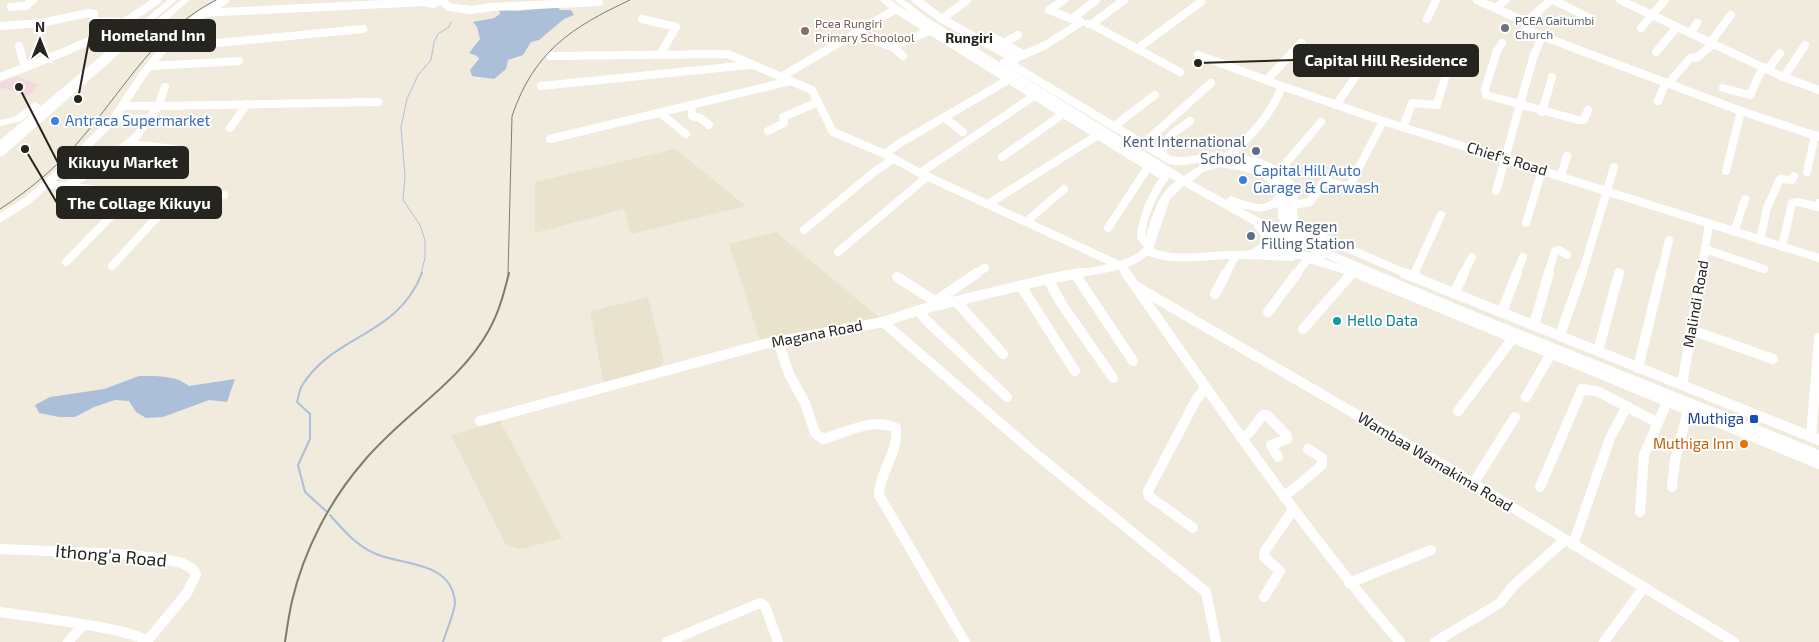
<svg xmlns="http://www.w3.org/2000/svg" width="1819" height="642" font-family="'Exo 2',sans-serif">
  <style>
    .commercial { fill: #f4d9de }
    .built { fill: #e9e2cc }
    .water { fill: #abbfd8 }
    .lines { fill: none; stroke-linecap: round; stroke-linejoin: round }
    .stream-far1 { stroke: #abbfd8; stroke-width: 1 }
    .stream { stroke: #abbfd8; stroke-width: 2 }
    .minor-far1 { stroke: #fff; stroke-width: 8 }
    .minor { stroke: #fff; stroke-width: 10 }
    .major { fill: #fff; fill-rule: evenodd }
    .highway { fill: #fff; fill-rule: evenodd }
    .rail-far1 { stroke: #7e7b72; stroke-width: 1 }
    .rail { stroke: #7e7b72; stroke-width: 2 }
    .worship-dot { fill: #6b7280; stroke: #fff; stroke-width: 2 }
    .education-dot { fill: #8d6e63; stroke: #fff; stroke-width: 2 }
    .shop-dot { fill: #3f7fe0; stroke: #fff; stroke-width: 2 }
    .service-dot { fill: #5c6f8a; stroke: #fff; stroke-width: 2 }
    .culture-dot { fill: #0f9aa8; stroke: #fff; stroke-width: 2 }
    .transit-dot { fill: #1a4fb4; stroke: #fff; stroke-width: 2 }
    .food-dot { fill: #e8710a; stroke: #fff; stroke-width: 2 }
    .labels { text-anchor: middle; stroke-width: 4; stroke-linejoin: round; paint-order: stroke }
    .far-worship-label { font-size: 12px; fill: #5b616d; stroke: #fff; text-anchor: start }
    .far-education-label { font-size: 12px; fill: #785e54; stroke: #fff; text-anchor: start }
    .far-neighbourhood-label { font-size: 14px; font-weight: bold; fill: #25241f; stroke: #fff }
    .shop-label { font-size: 15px; fill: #366cbe; stroke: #fff; text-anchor: start }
    .service-label { font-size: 15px; fill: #4e5e75; stroke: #fff; text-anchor: end }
    .street-label { font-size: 15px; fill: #25241f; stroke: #fff }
    .culture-label { font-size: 15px; fill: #0d838f; stroke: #fff; text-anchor: start }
    .transit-label { font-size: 15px; fill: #164399; stroke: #fff; text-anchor: end }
    .food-label { font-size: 15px; fill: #c56008; stroke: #fff; text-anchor: end }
    .near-street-label { font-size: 18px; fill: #25241f; stroke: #fff }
    .leader { fill: none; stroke: #25241f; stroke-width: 2 }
    .callout-dot { fill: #25241f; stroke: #fff; stroke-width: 2 }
    .callout { fill: #25241f; stroke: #25241f; stroke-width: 2 }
    .callout-label { font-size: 16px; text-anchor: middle; font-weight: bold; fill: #fff }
  </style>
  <rect width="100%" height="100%" fill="#f0ebdd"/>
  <polygon class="commercial" points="19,77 39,85 28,96 4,88 0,89 0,83 11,78"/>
  <g class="built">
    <polygon points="675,149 746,206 631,234 624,209 535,233 535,182"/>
    <polygon points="776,232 882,320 760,341 729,244"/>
    <polygon points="648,297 664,362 658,371 604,385 590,311"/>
    <polygon points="500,421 562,538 522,549 506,545 451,435"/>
  </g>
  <g class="water">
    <polygon points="558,7 560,10 571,10 574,15 564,19 539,40 531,42 523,55 508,60 506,69 494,79 472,76 470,70 479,59 477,56 469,53 480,39 477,27 473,22 494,18 500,14 499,10 517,11"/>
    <path d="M139 376C156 376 176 375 189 386L235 379 227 402 209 400 163 417 146 418 136 412 129 401 115 400 94 407 75 417H59L39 413 35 405 50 397 104 389Z"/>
  </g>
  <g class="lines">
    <polyline class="stream-far1" points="421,274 425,258 425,240 420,225 403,200 405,176 401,127 407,99 418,75 431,60 434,42 438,34 449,27 451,22"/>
    <g class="stream">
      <path d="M326 511 305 492 298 465 310 439V414L297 402C299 396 299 389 303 384 335 334 398 336 422 273"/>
      <path d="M330 515C344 531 357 546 376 554 405 566 451 561 455 602 455 611 446 632 443 642"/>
    </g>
    <g class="minor-far1">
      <polyline points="441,0 449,7 471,10 493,7 599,2"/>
      <path d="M885 0 896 9 1165 177C1152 195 1143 214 1141 237L1149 246C1141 266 1093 271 1073 274"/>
      <polyline points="916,0 942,19"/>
      <polyline points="967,0 942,19 1015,59"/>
      <polyline points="1064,0 1049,10 1072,19"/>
      <polyline points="1477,0 1526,22 1525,29 1542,36 1741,111 1819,137"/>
      <polyline points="1553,0 1592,19"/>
      <polyline points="1620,0 1781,76 1819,90"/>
      <polyline points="11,7 26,6 33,0"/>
      <polyline points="1495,8 1506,0"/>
      <polyline points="202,13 425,2 433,4 441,1"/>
      <polyline points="642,19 676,27 662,51 663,54"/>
      <polyline points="1427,19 1436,0"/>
      <polyline points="1526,22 1551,0"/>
      <polyline points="1088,24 1092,24 1124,0"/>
      <polyline points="1091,24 1180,72"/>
      <polyline points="0,26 41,23 88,13 94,14 93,20 96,21 126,22"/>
      <polyline points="1641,28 1665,0"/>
      <polyline points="856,33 892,47 929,31"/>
      <polyline points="1691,33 1697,23"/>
      <polyline points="993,37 1024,55"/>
      <polyline points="1003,43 1018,35"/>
      <polyline points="1502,43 1497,51 1485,89 1486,95 1578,120 1584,120 1588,110"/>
      <polyline points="1710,43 1731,15"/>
      <polyline points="19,46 25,67"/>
      <polyline points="893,47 903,56"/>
      <polyline points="164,48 363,29"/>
      <polyline points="1138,48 1201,2"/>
      <polyline points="1656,52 1677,27"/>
      <polyline points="1198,55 1282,86"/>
      <polyline points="550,56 728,54 812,90 833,132 885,154 920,173 1121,266 1127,274"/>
      <path d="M1007 62 1170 160C1183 163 1195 159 1208 157 1233 155 1275 161 1290 184 1300 200 1286 212 1299 227L1407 274"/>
      <polyline points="1004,63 1044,46 1077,25 1081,22 1072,19 1096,0"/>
      <polyline points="150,66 239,61"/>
      <polyline points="1768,69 1780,53"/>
      <path d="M0 77C55 56 110 36 157 0"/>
      <polyline points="781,77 896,9"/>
      <polyline points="1784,77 1805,45"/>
      <polyline points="1267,80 1301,43"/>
      <polyline points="1669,83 1690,58 1698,57 1713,44"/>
      <polyline points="541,86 749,65"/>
      <polyline points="1723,88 1750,95 1763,67"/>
      <polyline points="1658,101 1666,82"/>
      <polyline points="691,105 692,116 700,118 709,125"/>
      <polyline points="1336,105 1369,57 1396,64"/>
      <polyline points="123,106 158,106 165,87"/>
      <polyline points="1542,112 1552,77"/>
      <polyline points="660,113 686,134"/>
      <polyline points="114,118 149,119"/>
      <polyline points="945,118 963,132"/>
      <polyline points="1114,126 1155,95"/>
      <polyline points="1403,127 1412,103 1437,105 1448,67"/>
      <polyline points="230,128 247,104"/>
      <polyline points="768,131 784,123 783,117 818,102"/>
      <polyline points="550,139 790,81"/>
      <polyline points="129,144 175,149"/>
      <polyline points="1143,144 1211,83"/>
      <polyline points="885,154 900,143 1008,80"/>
      <path d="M1163 156C1160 139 1178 130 1190 121"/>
      <polyline points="1002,157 1063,114"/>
      <path d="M1228 157C1250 137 1272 114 1282 86L1383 121 1819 258"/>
      <polyline points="70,163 101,165"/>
      <polyline points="1275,171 1280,170 1321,122"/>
      <polyline points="1726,171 1741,111"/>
      <polyline points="1807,172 1815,135"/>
      <polyline points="920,173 1034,96"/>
      <polyline points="1561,176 1567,156"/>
      <polyline points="50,184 67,186 97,168 136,137 158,106 378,102"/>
      <polyline points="1496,191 1533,58 1542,36"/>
      <polyline points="123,194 149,191 224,195"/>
      <polyline points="988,204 1098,135"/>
      <polyline points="1293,205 1310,202 1325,180 1343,186 1350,185 1383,121"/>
      <polyline points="0,218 27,201 60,172 112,121 146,70 166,46 199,16 225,0"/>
      <polyline points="1027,221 1064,189"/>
      <polyline points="1526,223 1542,170"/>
      <polyline points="1108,228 1148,167"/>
      <polyline points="804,230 874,172 893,159"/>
      <polyline points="1734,232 1745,199"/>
      <polyline points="1760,240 1767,208 1780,179 1792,180 1794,176"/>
      <polyline points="1782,247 1792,203 1798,202 1818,207 1819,203"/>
      <polyline points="1705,249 1764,269"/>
      <path d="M1147 251C1178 263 1202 255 1234 255 1253 255 1273 256 1292 257"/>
      <polyline points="838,252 928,176"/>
      <polyline points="1309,259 1359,274"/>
      <polyline points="66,262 129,198 123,194 67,186"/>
      <polyline points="112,266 158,216 156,213 121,207"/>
      <polyline points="975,274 985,268"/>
      <polyline points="1226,274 1236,255"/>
      <polyline points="1296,274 1308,259"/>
      <polyline points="1351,274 1353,272"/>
      <polyline points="1414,274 1441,215"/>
      <polyline points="1463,274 1472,257"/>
      <polyline points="1516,274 1523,257"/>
      <polyline points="1548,274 1555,251 1559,250 1567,255"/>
      <polyline points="1582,274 1614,167"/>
      <polyline points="1618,274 1619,272"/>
      <polyline points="1661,274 1669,240"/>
      <polyline points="1701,274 1709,224"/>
    </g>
    <g class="minor">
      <path d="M1126 273C1214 399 1300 526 1400 642"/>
      <polyline points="1356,273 1819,464"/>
      <polyline points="1404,273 1819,440"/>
      <polyline points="1075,274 1133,361"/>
      <polyline points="897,277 941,305"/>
      <polyline points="1413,277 1415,273"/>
      <polyline points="1048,279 1061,303 1113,378"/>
      <polyline points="1021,286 1075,371"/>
      <polyline points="1137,287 1433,459 1734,642"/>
      <polyline points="1215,294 1226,273"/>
      <polyline points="1454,294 1464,273"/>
      <polyline points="936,301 977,273"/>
      <polyline points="956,301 1003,354"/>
      <polyline points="919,310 926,320 1007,397"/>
      <polyline points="1268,312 1297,273"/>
      <polyline points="1502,312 1517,273"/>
      <polyline points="883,322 1037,455 1206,592 1216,642"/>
      <polyline points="1534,325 1549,273"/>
      <polyline points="1303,329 1352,273"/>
      <polyline points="1691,330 1773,359"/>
      <polyline points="1560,335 1582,273"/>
      <path d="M778 341 789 374 805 403 815 433 823 439C845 433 873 417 896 428 899 453 879 472 879 495L965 642"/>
      <polyline points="1598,351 1619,273"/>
      <polyline points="1638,368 1661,273"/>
      <polyline points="1682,385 1701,273"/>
      <polyline points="1526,397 1553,350"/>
      <polyline points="1458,411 1513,338"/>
      <polyline points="480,421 764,344 883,322 919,310 1048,279 1080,273"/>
      <polyline points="1811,437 1819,338"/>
      <polyline points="1241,438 1249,433 1263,415 1268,416 1287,436 1287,439 1271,445 1278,457"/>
      <polyline points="1473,484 1515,417"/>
      <polyline points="1540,487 1582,389 1599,392 1658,423"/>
      <polyline points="1672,487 1675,460 1688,411"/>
      <polyline points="1284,497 1322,465 1322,458 1308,449"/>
      <polyline points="1640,512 1644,455 1667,402"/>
      <polyline points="1193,528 1149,496 1148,491 1196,400 1205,388"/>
      <polyline points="1573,545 1610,438 1627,406"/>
      <polyline points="0,549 121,554 158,558 182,563 193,569 196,575 187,593 148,640"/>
      <polyline points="1349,583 1431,550"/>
      <polyline points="1264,597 1280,571 1264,557 1265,551 1293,510"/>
      <path d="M0 612C26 616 134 628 148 642"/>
      <polyline points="68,642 82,626"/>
      <polyline points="667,642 760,603 765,606 778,642"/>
      <polyline points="1435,642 1500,603 1513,586 1565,540"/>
      <polyline points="1604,642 1644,587"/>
    </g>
    <polygon class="major" points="181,0 190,0 162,24 120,53 3,156 0,157 0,149 114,49 156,20"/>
    <g class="highway">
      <polygon points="168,0 177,0 4,148 0,149 0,140"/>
      <path d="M894 0H904L928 18 1184 176C1194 168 1206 163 1219 161 1235 159 1274 168 1283 183 1285 186 1287 190 1288 193 1291 201 1287 212 1291 220 1297 229 1308 231 1314 240L1312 243 1461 306 1819 450V462L1453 312 1326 258 1320 262 1277 256 1229 258 1227 255 1229 252 1251 250 1264 241C1262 235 1254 230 1254 225L1184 186 1170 199 1153 249H1145L1143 246C1151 222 1155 196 1176 181L922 22ZM1220 167C1242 171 1266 172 1277 193 1267 213 1247 201 1231 196L1226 200 1192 181 1203 172ZM1278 207V218L1291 234 1240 208 1260 212ZM1273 235 1279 238 1315 253 1270 248 1276 243Z"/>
      <polygon points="35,102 40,105 39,107 21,121 0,126 0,120 14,117"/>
    </g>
    <g class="rail-far1">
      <path d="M0 209C33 188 61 163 86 133 128 83 156 31 216 0"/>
      <path d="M508 274 512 116C534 52 570 28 630 0"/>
    </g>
    <path class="rail" d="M285 642C287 628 289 614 292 601 304 550 330 500 364 461 402 415 460 383 489 330 499 312 504 293 509 273"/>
  </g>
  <circle class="worship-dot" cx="1505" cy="28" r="5"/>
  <circle class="education-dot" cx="805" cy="31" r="5"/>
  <g class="shop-dot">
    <circle cx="55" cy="121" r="5"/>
    <circle cx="1243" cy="180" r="5"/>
  </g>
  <g class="service-dot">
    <circle cx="1256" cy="151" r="5"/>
    <circle cx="1251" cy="236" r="5"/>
  </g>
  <circle class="culture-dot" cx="1337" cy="321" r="5"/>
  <rect class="transit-dot" x="1749" y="414" width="10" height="10" rx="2.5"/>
  <circle class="food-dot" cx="1744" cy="444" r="5"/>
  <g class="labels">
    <g class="far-worship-label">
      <text x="1515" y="25">PCEA Gaitumbi<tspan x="1515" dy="14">Church</tspan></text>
    </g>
    <g class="far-education-label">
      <text x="815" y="28">Pcea Rungiri<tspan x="815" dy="14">Primary Schoolool</tspan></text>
    </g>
    <g class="far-neighbourhood-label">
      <text x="969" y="43">Rungiri</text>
    </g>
    <g class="shop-label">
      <text x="65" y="126">Antraca Supermarket</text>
      <text x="1253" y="176">Capital Hill Auto<tspan x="1253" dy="17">Garage &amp; Carwash</tspan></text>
    </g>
    <g class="service-label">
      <text x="1246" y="147">Kent International<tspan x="1246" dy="17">School</tspan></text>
      <text x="1261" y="232" text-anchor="start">New Regen<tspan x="1261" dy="17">Filling Station</tspan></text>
    </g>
    <g class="street-label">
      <text transform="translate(1507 159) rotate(17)" y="5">Chief's Road</text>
      <text transform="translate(1696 304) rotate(-80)" y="5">Malindi Road</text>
      <text transform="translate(817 334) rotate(-11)" y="5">Magana Road</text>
      <text transform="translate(1435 462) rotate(31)" y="5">Wambaa Wamakima Road</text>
    </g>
    <g class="culture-label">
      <text x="1347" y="326">Hello Data</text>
    </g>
    <g class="transit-label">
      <text x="1744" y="424">Muthiga</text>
    </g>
    <g class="food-label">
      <text x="1734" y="449">Muthiga Inn</text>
    </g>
    <g class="near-street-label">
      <text transform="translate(111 556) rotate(5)" y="6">Ithong'a Road</text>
    </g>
  </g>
  <path class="leader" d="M78 99L90 35M1198 63L1294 60M19 87L58 163M25 149L57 203"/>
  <g class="callout-dot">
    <circle cx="78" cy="99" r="5"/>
    <circle cx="1198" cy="63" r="5"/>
    <circle cx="19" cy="87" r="5"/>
    <circle cx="25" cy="149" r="5"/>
  </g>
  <g class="callout">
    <rect x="90" y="20" width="125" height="31" rx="5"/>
    <rect x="1294" y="45" width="184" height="31" rx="5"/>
    <rect x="58" y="147" width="130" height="31" rx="5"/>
    <rect x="57" y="187" width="164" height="31" rx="5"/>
  </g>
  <g class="callout-label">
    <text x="153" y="41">Homeland Inn</text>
    <text x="1386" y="66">Capital Hill Residence</text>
    <text x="123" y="168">Kikuyu Market</text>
    <text x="139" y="209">The Collage Kikuyu</text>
  </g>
  <g transform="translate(40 40)" stroke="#ffffff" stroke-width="4" paint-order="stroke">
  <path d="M0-4L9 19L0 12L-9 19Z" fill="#25241f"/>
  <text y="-8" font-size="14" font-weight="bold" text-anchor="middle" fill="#25241f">N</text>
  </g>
</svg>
